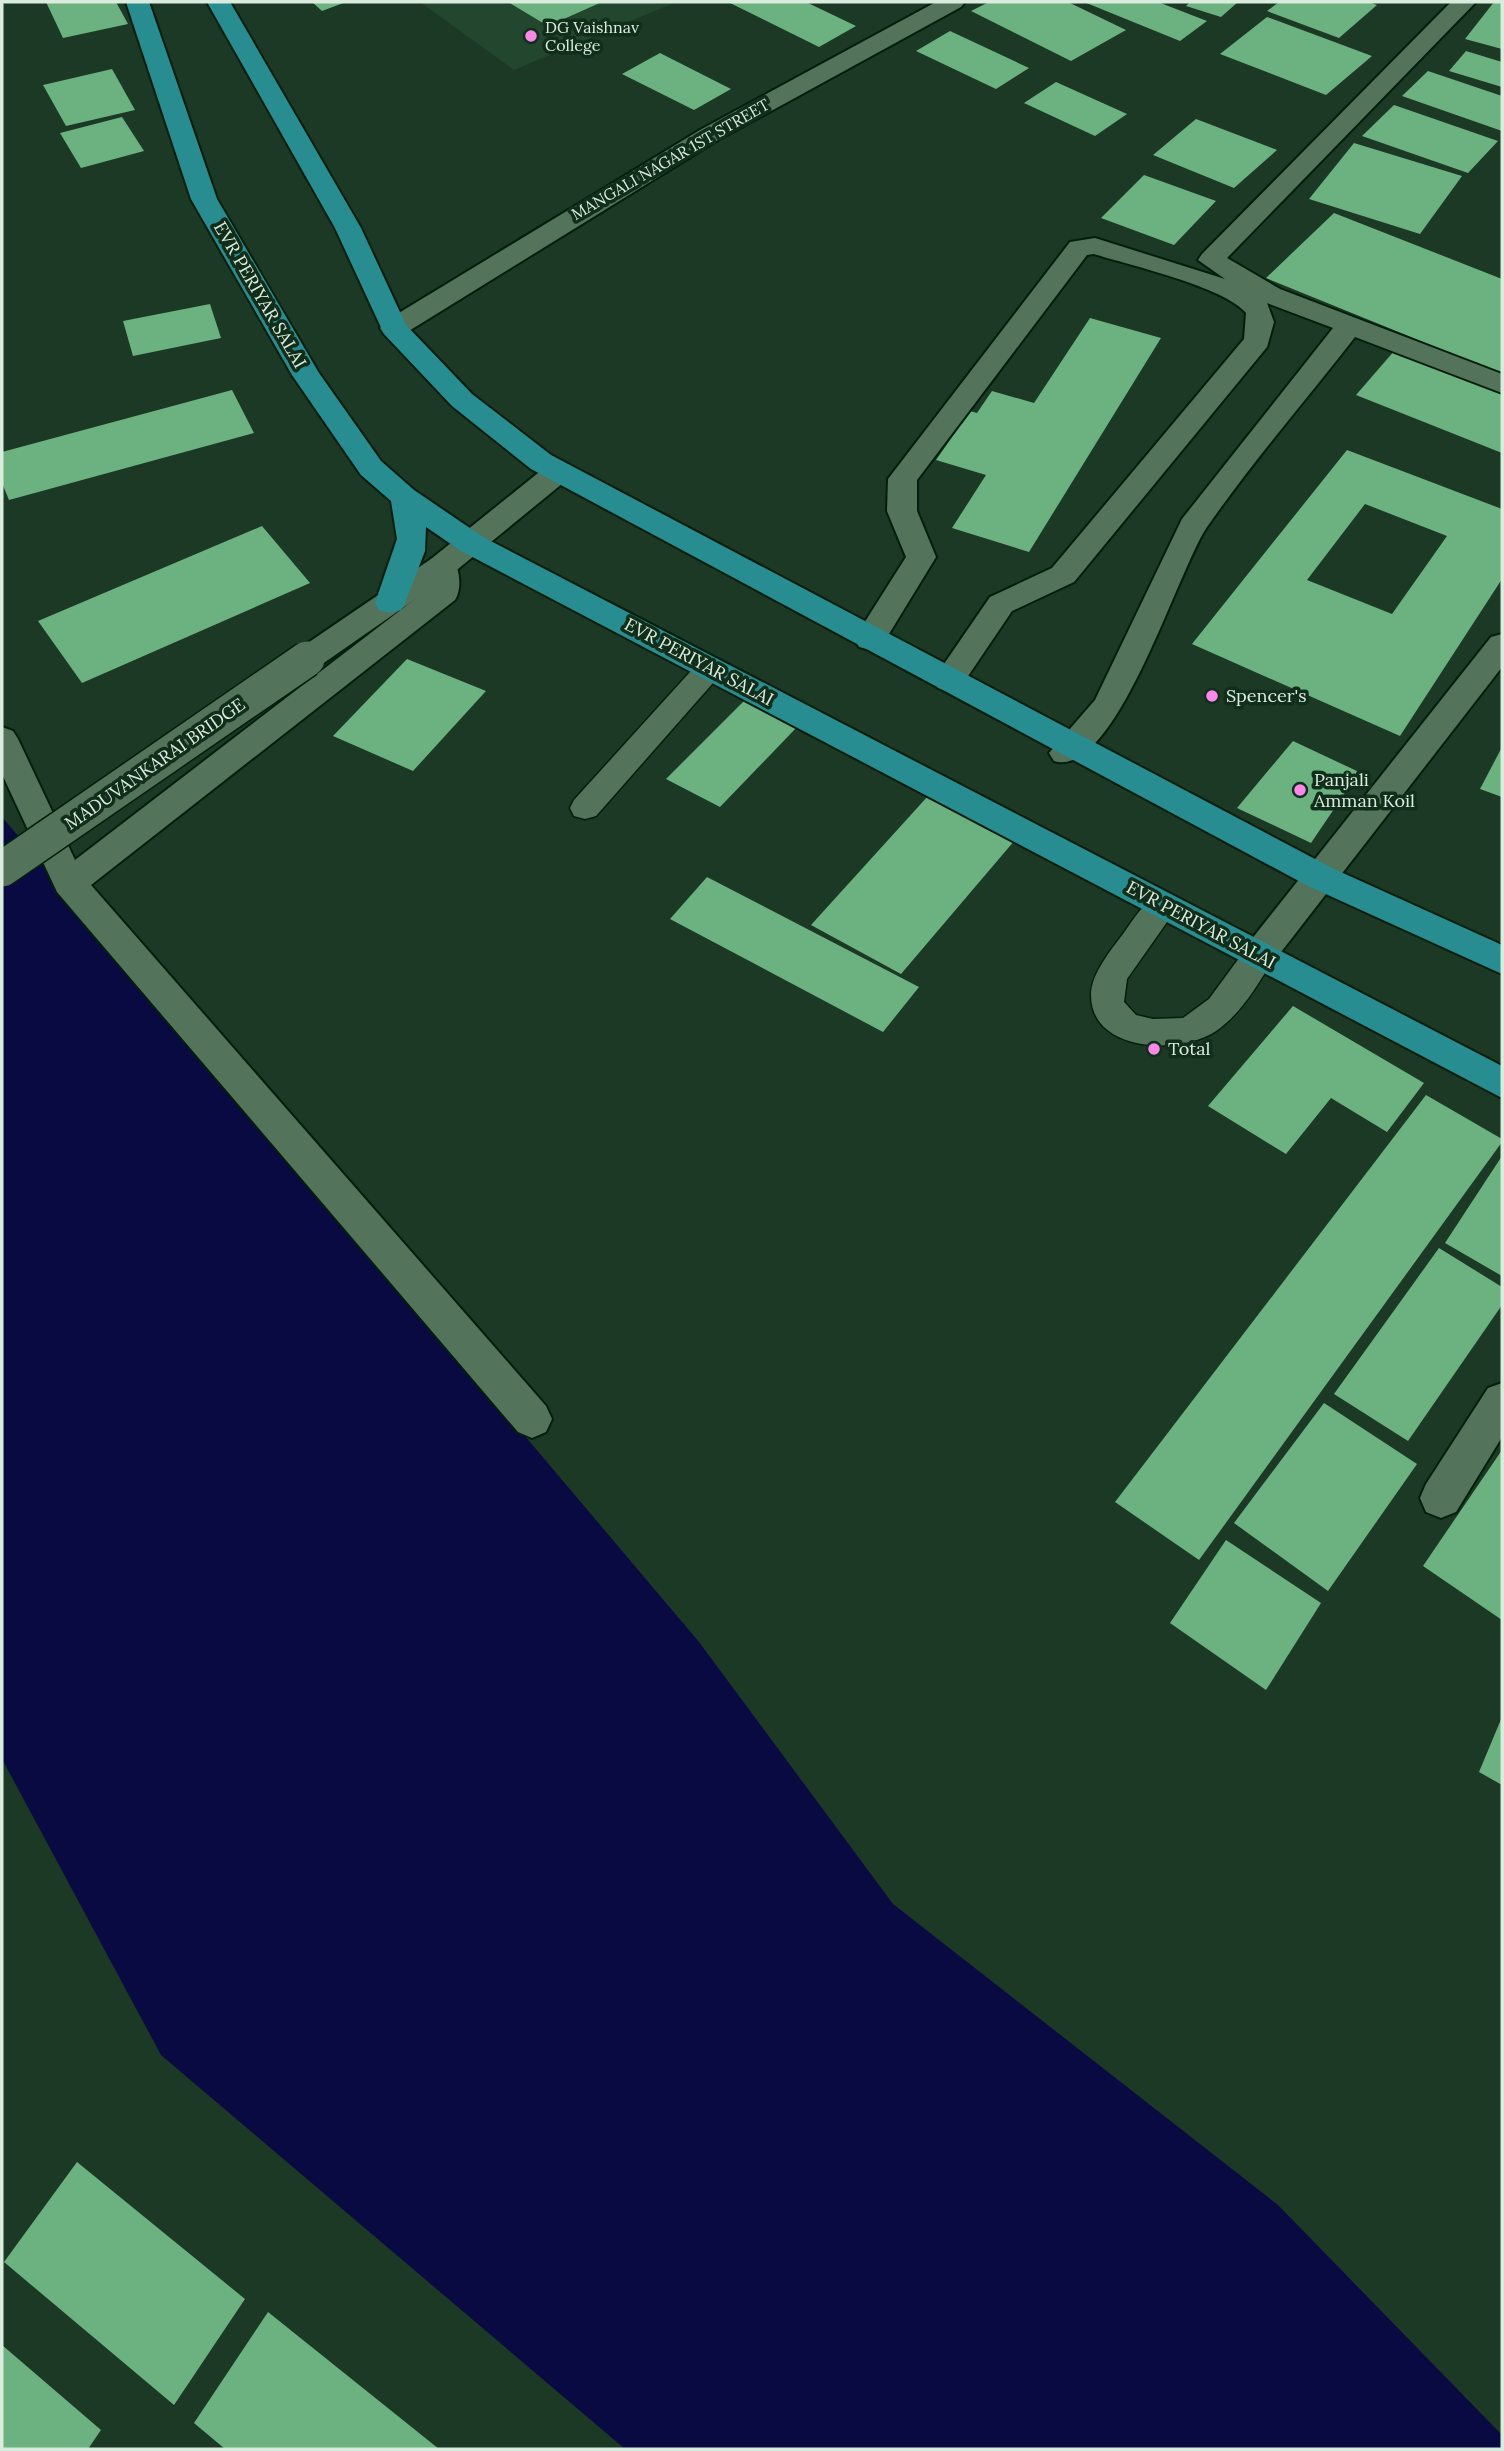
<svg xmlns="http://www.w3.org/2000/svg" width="1504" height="2451" font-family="Lora,serif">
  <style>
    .built { fill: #22472e }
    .water { fill: #0a0a42 }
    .building { fill: #6cb280; fill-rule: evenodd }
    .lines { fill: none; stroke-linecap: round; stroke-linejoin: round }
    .service-casing { stroke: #021f0d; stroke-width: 3 }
    .minor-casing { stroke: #021f0d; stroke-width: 4 }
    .tertiary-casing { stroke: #021f0d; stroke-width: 4 }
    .primary-casing { stroke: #021f0d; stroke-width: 4 }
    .service { fill: #53735b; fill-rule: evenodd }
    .minor { fill: #53735b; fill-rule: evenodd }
    .tertiary { fill: #53735b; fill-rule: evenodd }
    .primary { fill: #288d91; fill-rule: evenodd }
    .tertiary-bridge-casing { stroke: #021f0d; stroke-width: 38; stroke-linecap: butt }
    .tertiary-bridge { stroke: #53735b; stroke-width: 35 }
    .poi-dot { fill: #f988e9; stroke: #102e1a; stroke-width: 2.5 }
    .labels { text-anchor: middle; stroke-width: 7; stroke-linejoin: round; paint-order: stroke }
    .far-poi-label { font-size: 16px; fill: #daecde; stroke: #102e1a; text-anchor: start }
    .far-street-label { font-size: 16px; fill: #daecde; stroke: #102e1a }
    .street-label { font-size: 18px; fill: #daecde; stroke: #102e1a }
    .poi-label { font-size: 18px; fill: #daecde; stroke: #102e1a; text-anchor: start }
  </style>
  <rect width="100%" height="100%" fill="#1b3924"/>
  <polygon class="built" points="420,2 676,2 514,70"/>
  <polygon class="water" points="2,817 699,1642 893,1904 1278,2205 1502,2435 1502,2449 625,2449 161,2055 2,1759"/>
  <g class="building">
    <polygon points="46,2 116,2 128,24 63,38"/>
    <polygon points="312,2 346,2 322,11"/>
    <polygon points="508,2 602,2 548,26"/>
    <polygon points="728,2 806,2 856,26 819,47"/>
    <polygon points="989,2 1068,2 1126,30 1071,61 971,11"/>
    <polygon points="1084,2 1158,2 1207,21 1180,41"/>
    <polygon points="1190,2 1238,2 1221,17 1186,6"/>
    <polygon points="1279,2 1369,2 1377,5 1339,38 1267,11"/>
    <polygon points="1494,2 1502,2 1502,49 1465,39"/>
    <polygon points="1267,17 1372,56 1326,95 1220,54"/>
    <polygon points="950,31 1029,68 996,89 916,51"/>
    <polygon points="1466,51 1502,62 1502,87 1449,71"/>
    <polygon points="660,53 731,89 694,110 622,74"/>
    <polygon points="112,69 135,110 66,126 43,85"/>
    <polygon points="1428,71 1502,96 1502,131 1402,96"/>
    <polygon points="1056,82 1127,114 1095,136 1024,103"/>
    <polygon points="1394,105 1498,141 1468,173 1362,136"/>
    <polygon points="122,117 144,151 81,168 60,133"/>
    <polygon points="1196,119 1277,150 1234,188 1153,155"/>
    <polygon points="1354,143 1462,176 1420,234 1309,199"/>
    <polygon points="1144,175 1216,201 1174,245 1101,218"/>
    <polygon points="1334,213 1502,279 1502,374 1266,278"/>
    <polygon points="210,304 221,338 133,356 123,321"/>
    <polygon points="1090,318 1161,338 1029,552 952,528 986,475 936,460 970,411 977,413 992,391 1034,403"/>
    <polygon points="1395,350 1502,392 1502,453 1356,395"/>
    <polygon points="232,390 254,433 9,500 2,483 2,452"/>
    <path d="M1347 450 1502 509V579L1400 736 1192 644ZM1365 504 1447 536 1392 614 1307 580Z"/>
    <polygon points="262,526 310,583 82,683 38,621"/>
    <polygon points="407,659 486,691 413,771 333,736"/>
    <polygon points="745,700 798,726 720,807 666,779"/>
    <polygon points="1293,741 1359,772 1311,843 1237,808"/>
    <polygon points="1502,747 1502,797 1480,789"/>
    <polygon points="928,796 1015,840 901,974 811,925"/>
    <polygon points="707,877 919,987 883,1032 670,919"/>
    <polygon points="1293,1006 1424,1083 1387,1132 1331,1098 1286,1154 1208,1106"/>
    <polygon points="1426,1095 1502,1139 1502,1142 1199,1560 1115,1502"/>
    <polygon points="1502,1156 1502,1276 1445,1243"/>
    <polygon points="1439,1248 1502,1287 1502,1305 1408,1441 1334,1394"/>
    <polygon points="1324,1403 1417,1464 1328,1591 1234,1523"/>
    <polygon points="1502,1450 1502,1620 1423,1566"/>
    <polygon points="1226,1540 1321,1603 1266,1690 1170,1623"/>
    <polygon points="1502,1717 1502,1785 1479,1772"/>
    <polygon points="77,2162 245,2299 174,2405 4,2262"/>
    <polygon points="268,2312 439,2449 225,2449 194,2423"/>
    <polygon points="2,2345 101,2430 88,2449 2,2449"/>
  </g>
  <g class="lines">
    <defs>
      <g id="service">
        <polygon points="710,658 720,661 724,668 720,675 596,816 585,819 574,816 570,808 574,800 700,661"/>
        <path d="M1163 893 1174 897 1179 905 1127 979 1124 1002 1136 1015 1153 1019 1183 1018 1209 999 1248 946 1259 943 1270 946 1275 955C1261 981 1241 1014 1216 1031 1181 1055 1091 1053 1091 995 1091 974 1111 950 1123 934 1134 919 1145 899 1163 893Z"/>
      </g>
      <g id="minor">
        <polygon points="936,2 965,2 961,7 718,140 404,334 384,334 380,328 384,322 700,130"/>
        <path d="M1451 2H1476L1227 258 1280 289 1502 374V393L1355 337C1306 400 1253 461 1207 527 1178 569 1115 780 1054 761L1049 753 1095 700 1182 519 1333 328 1267 303 1274 322 1267 347 1074 582 1012 611 960 688 949 691 938 688 933 680 990 597 1052 568 1244 339 1246 313C1225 287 1129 265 1094 254L1087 255 917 480V511L936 557 881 647 870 650 859 647 854 639 906 557 887 511 888 479 1070 242 1095 238 1225 279 1198 260 1202 254Z"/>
        <path d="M442 556 453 559C460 570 462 589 455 600L91 885 546 1406 552 1419 546 1432 532 1438 518 1432 57 892 2 774V727L13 731 18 739 75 860 428 589 427 566 431 559Z"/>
        <polygon points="1502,634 1502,667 1271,965 1259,969 1247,965 1241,955 1247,945 1491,637"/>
        <polygon points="1502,1383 1502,1437 1456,1512 1441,1518 1426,1512 1420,1498 1426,1484 1488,1388"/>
      </g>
      <polygon id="tertiary" points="558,463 568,465 572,472 568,479 453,573 318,667 307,670 296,667 291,659 296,651 431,559 548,465"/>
      <g id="primary">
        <polygon points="126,2 149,2 217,199 319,373 381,461 414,490 483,537 1502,1066 1502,1098 461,551 426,527 425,551 405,603 401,610 390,613 379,610 375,603 397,539 391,501 361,475 292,375 191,199"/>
        <polygon points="207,2 230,2 361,228 406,325 472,394 551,455 1332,868 1502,945 1502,974 1308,886 531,469 452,406 384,334 335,228"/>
      </g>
    </defs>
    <use href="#service" class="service-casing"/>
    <use href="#minor" class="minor-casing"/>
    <use href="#tertiary" class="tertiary-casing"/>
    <use href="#primary" class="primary-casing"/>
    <use href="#service" class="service"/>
    <use href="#minor" class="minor"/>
    <use href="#tertiary" class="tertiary"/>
    <use href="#primary" class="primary"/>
    <defs>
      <polyline id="tertiary-bridge" points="2,869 307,659"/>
    </defs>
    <use href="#tertiary-bridge" class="tertiary-bridge-casing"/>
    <use href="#tertiary-bridge" class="tertiary-bridge"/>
  </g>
  <g class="poi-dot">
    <circle cx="531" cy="36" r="7"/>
    <circle cx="1212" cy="696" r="7"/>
    <circle cx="1300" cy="790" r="7"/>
    <circle cx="1154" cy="1049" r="7"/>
  </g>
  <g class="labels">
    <g class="far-poi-label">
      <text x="545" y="33">DG Vaishnav<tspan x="545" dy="18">College</tspan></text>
    </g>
    <g class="far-street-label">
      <text transform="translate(670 159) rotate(-30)" y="6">MANGALI NAGAR 1ST STREET</text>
    </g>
    <g class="street-label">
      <text transform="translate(260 295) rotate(60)" y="6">EVR PERIYAR SALAI</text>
      <text transform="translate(699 662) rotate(28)" y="6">EVR PERIYAR SALAI</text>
      <text transform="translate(155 764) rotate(-35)" y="6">MADUVANKARAI BRIDGE</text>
      <text transform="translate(1201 925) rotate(28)" y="6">EVR PERIYAR SALAI</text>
    </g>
    <g class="poi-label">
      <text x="1226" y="702">Spencer's</text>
      <text x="1314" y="786">Panjali<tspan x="1314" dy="21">Amman Koil</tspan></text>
      <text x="1168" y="1055">Total</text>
    </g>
  </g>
  <rect width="1504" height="2451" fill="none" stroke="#daecde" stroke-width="7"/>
</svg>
